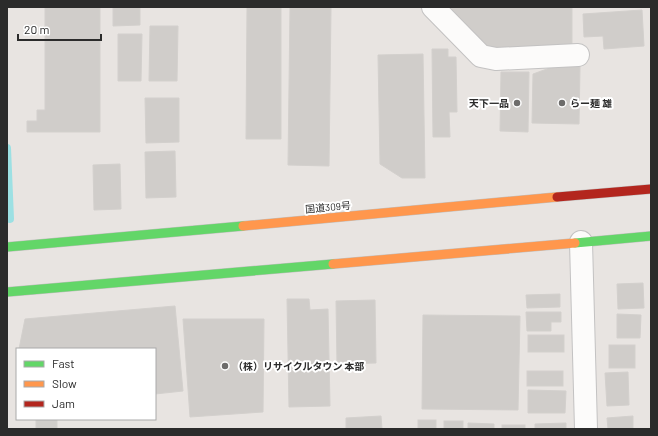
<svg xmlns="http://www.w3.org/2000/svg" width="658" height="436" font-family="Barlow,'Noto Sans JP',sans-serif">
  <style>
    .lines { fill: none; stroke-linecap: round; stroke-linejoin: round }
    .stream { stroke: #9ce0e3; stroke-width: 8 }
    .building { fill: #d0cdca; stroke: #d3d0cd }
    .street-casing { stroke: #c3c2c2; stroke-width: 24 }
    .fast-casing { stroke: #c0bfbe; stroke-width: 10 }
    .slow-casing { stroke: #c0bfbe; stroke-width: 10 }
    .jam-casing { stroke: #c0bfbe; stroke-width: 10 }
    .street { stroke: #fcfbfa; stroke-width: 22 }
    .fast { stroke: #63d668; stroke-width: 9 }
    .slow { stroke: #ff974d; stroke-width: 9 }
    .jam { stroke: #b3261e; stroke-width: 9 }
    .poi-dot { fill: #6d6c6b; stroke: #fff; stroke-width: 1.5 }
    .labels { text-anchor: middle; stroke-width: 4; stroke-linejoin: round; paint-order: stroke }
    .poi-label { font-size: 10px; font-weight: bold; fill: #2b2b2b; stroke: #fff; text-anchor: start }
    .street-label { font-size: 10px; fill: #2b2b2b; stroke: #fff }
  </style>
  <rect width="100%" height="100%" fill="#e8e4e1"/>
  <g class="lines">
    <polyline class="stream" points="7,148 10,219"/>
  </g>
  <g class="building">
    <polygon points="45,7 100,7 100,132 27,132 27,121 37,121 37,110 45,110"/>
    <polygon points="113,7 140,7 140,25 113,26"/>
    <polygon points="451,7 572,7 572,48 488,48 451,12"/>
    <polygon points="247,8 281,8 281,139 246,139"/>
    <polygon points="290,8 331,8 329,166 288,165"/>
    <polygon points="642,10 644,46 604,49 603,36 584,37 583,14"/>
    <polygon points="150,26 178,26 177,81 149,81"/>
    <polygon points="118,34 142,34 141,81 118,81"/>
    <polygon points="432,49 448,49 448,57 456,57 457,112 449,112 450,137 433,137"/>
    <polygon points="423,54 425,178 402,178 380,164 378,55"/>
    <polygon points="558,65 580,66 579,124 532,123 533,74"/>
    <polygon points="501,72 529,72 528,132 500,131"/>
    <polygon points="145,98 179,98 179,142 146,143"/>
    <polygon points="175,151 176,197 146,198 145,152"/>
    <polygon points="120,164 121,209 94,210 93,165"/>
    <polygon points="643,283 644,308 618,309 617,284"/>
    <polygon points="560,294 560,307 527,308 526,295"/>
    <polygon points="287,299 309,299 310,310 328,309 330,406 289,407"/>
    <polygon points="375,300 376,363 337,364 336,301"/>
    <polygon points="175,306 183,391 155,394 155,349 19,349 25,319"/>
    <polygon points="526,312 561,312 561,322 551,322 551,331 527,331"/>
    <polygon points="617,314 641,315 640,338 617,338"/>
    <polygon points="423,315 520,316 518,410 422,409"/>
    <polygon points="183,319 264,319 263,412 190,417"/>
    <rect x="528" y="335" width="36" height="17"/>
    <rect x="609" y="345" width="26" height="23"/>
    <rect x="527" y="371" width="36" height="15"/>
    <polygon points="628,372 629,405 607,406 605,373"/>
    <polygon points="528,390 566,391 565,413 528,413"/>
    <polygon points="381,416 382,429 346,429 346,418"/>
    <polygon points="633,416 633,429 608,429 607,418"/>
    <polygon points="57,419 57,429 36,429 36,420"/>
    <rect x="418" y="420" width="18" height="9"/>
    <rect x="444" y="421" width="19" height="8"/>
    <polygon points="468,423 494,424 494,429 468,429"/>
    <polygon points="566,423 566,429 535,429 535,424"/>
    <rect x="502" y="425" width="23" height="4"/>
  </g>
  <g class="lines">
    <defs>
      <g id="street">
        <polyline points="433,7 481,56 496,59 578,55"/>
        <polyline points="581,242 586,429"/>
      </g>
      <g id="fast">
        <polyline points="575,243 651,236"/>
        <polyline points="7,247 243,226"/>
        <polyline points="7,292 333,264"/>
      </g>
      <g id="slow">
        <polyline points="243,226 557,197"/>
        <polyline points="333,264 575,243"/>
      </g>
      <polyline id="jam" points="557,197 651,189"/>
    </defs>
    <use href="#street" class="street-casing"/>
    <use href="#fast" class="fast-casing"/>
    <use href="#slow" class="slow-casing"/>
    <use href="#jam" class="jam-casing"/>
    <use href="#street" class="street"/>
    <use href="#fast" class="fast"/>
    <use href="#slow" class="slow"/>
    <use href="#jam" class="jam"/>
  </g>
  <g class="poi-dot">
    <circle cx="517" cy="103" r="4"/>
    <circle cx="562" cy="103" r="4"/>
    <circle cx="225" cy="366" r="4"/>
  </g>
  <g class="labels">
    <g class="poi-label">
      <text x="509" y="107" text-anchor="end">天下一品</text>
      <text x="570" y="107">らー麺 雄</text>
      <text x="233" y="370">（株）リサイクルタウン 本部</text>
    </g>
    <g class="street-label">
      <text transform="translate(328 207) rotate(-5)" y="4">国道309号</text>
    </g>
  </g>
  <rect width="658" height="436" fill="none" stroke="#2b2b2b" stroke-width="16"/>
  <rect x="16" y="348" width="140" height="72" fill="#ffffff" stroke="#aaaaaa"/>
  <rect x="24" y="361" width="20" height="6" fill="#63d668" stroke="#aaaaaa"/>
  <text x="52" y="368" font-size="12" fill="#2b2b2b">Fast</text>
  <rect x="24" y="381" width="20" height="6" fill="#ff974d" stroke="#aaaaaa"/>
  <text x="52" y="388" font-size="12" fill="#2b2b2b">Slow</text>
  <rect x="24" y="401" width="20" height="6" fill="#b3261e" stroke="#aaaaaa"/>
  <text x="52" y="408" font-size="12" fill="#2b2b2b">Jam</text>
  <path d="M18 34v6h83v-6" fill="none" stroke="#2b2b2b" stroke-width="2"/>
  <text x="24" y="34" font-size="12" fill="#2b2b2b" stroke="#ffffff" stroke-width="3" paint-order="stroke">20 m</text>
</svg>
